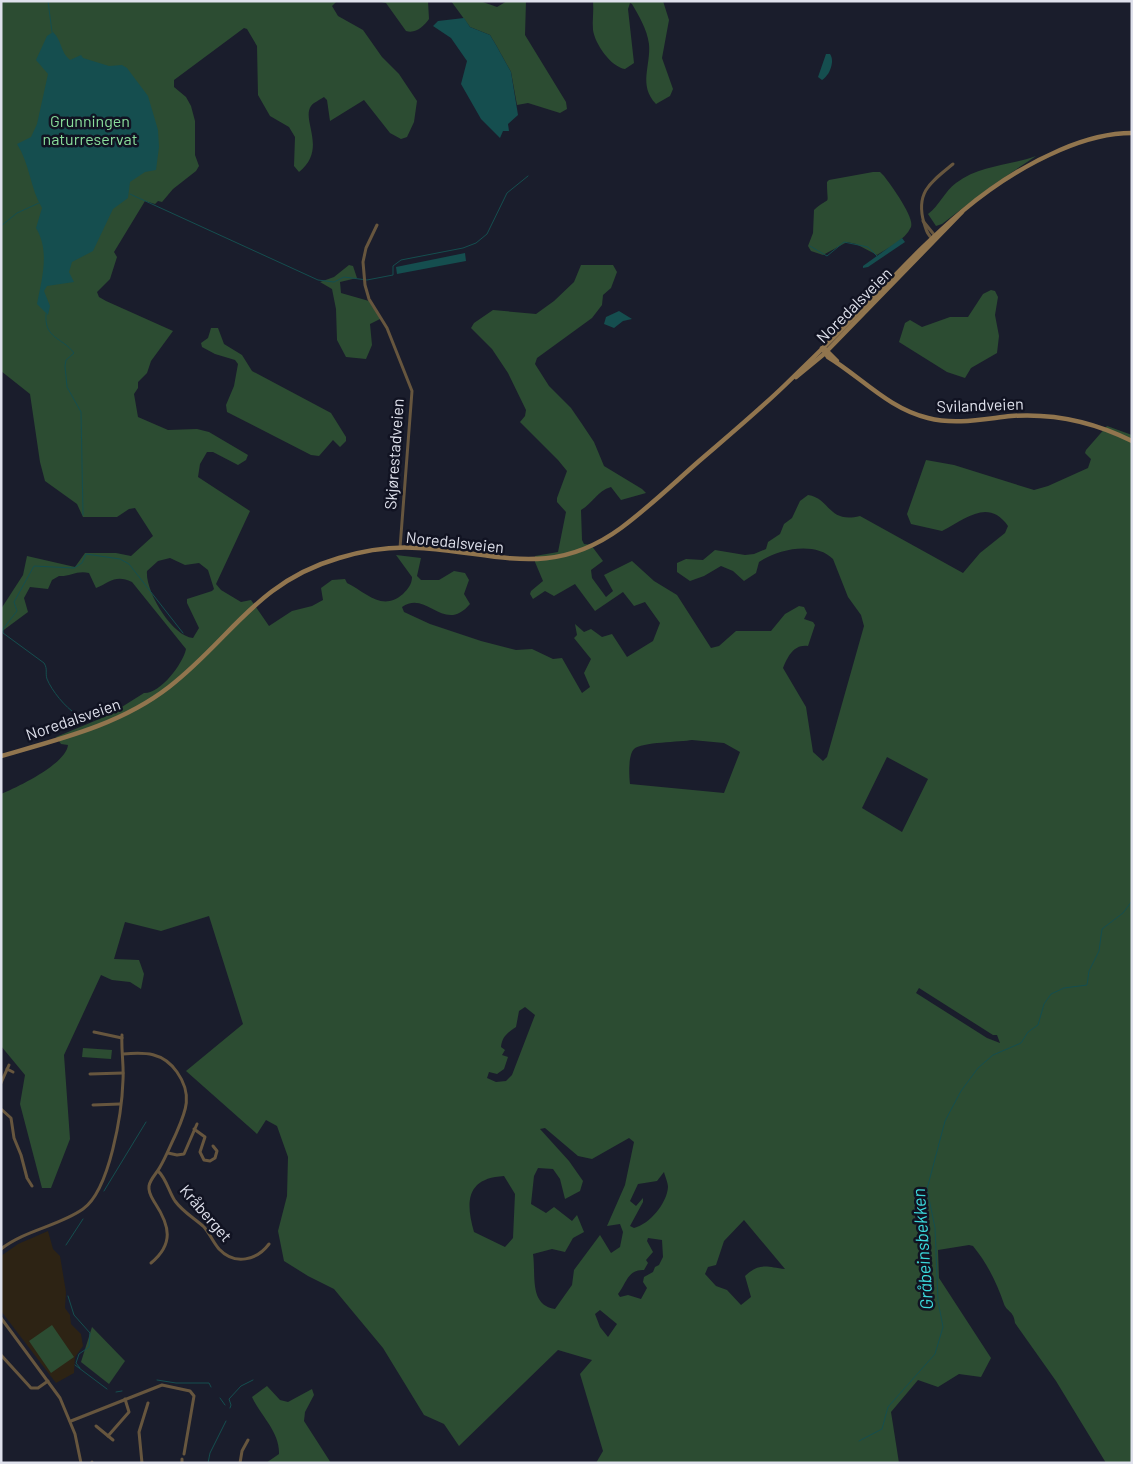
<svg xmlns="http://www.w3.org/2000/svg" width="1133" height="1464" font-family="Barlow,sans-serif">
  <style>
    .education { fill: #2d2314 }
    .green { fill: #2c4c32; fill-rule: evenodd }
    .water { fill: #154e4f }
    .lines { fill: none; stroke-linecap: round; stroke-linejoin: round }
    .stream { stroke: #154e4f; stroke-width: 1 }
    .street { stroke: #67563e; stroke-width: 3 }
    .secondary { stroke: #91754e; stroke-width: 4.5 }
    .labels { text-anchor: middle; stroke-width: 5; stroke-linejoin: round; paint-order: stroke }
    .park-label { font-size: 16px; fill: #8ade9b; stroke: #111322 }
    .street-label { font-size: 16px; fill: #dfe1ec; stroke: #111322 }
    .water-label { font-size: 18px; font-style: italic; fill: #3bd9dc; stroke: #111322 }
  </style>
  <rect width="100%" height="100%" fill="#1a1d2c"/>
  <polygon class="education" points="48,1231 53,1249 60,1256 66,1292 65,1308 70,1315 71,1324 81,1334 83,1346 75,1357 74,1373 56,1383 1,1311 1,1256 18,1244"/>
  <g class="green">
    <path d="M1 1H337L332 6 338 16 363 30 382 57 399 74 417 101 414 122 407 137 401 139 390 133 364 100 330 121 327 100 324 97C320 100 314 102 311 106 301 120 328 149 299 172L294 166 295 137 289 127 270 116 258 95 257 46 247 29 244 28 174 80V87L186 97 191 106 195 121V155L199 166 196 171 173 189 162 202 158 201 155 204 145 201 114 252 117 257 110 279 97 292 99 297 106 301 173 331 151 361 147 373 138 382V388L134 394 138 417 168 430 197 429 209 432 248 455 246 460 238 465 213 452H207L200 464 198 477 250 511 216 584 221 590 241 602 251 600 269 626 292 611 312 606 323 600 321 588 332 580 345 579 347 583C367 593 382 612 403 594 408 589 412 584 412 577L396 555 421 558 417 576 421 580H439L454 571 465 573 469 580 464 594 470 604C444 635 427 589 402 607L404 612 430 624 481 641 516 650 532 649 553 659 562 658 582 693 590 687 584 673 591 659 574 638 577 635 575 624 584 632 591 629 602 637 612 634 627 657 653 641 660 623 645 602 634 606 623 592 595 611 575 584 554 596 545 591 533 599 530 594 531 591 543 581 535 562V556L558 552 566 512 557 502V498L567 471 558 460 520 422 525 416 526 410 508 373 492 349 471 328 474 323 493 310 536 314 554 301 574 282 581 265H613L617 272 611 288 603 295 602 305 592 318 537 358 535 364 549 386 571 408 582 424 594 442 604 466 642 489 646 493 621 500 611 487C597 491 593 503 581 510L582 540 584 544 591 545 603 561 591 570 592 578 606 597 613 591 604 575 632 561 654 581 677 595 711 648 719 646 736 631H771L785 614 799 606 804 607 807 613 804 619 813 622 815 625 808 646C794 644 788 656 783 668L806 707 813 752 823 761 827 757 864 626 861 615 848 597 833 559C815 541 778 549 759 562L756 573 744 581 733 571 721 566 704 576 690 581 677 572V563L686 559 703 560 715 550 745 555 754 554 766 549 768 542 780 534 784 524 792 518 800 501 808 495C830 498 828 524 860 516L963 573 980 553 1005 533 1008 526C988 498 966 519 942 531L911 524 907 514 926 460 954 465 1034 490 1048 486 1088 468 1091 459 1085 453 1086 450 1107 426 1132 435V1463H1106L1056 1381 1015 1323C1014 1311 1007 1312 1004 1304 997 1283 987 1263 973 1246L969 1245 938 1250 939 1278 991 1358 981 1377 959 1374 938 1387 918 1380 891 1412 899 1463H596L603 1451 580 1374 592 1360 558 1350 459 1446 444 1424 424 1415 383 1348 334 1289 308 1276 284 1261 278 1231 287 1196 288 1157 277 1126 266 1120 257 1134 186 1071 243 1024 209 916 161 931 125 922 114 959 139 960 144 974 141 989 130 982 112 980 101 975 64 1055 70 1139 51 1188H42L20 1104 25 1075 1 1046V794C18 787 66 764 68 745L61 744 56 737 109 715 144 693C160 694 183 664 186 649L132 582C116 574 110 582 96 588L89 573C77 570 69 577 59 576L52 580 48 589 30 587 24 598 28 612 1 632V609L23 575 27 556 75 567 85 553H116L131 556 153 536 135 508 129 509 117 517H83L77 504 45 481 40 462 30 394 1 371ZM170 558 185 565 199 563 208 570 214 589 212 591 187 599V603L199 628 193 638C172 636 145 591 147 571L158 561ZM692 740 724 743 740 752 724 793 630 784C629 776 628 755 634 749 641 742 681 742 692 740ZM887 757 928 779 902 832 862 808ZM919 988 993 1035H997L1000 1043 987 1038 916 993ZM525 1007 535 1015 512 1075 506 1081 496 1082 487 1078 489 1072 497 1074 504 1069 508 1057 502 1055 505 1050 501 1047C502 1037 507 1033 516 1027L519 1011ZM545 1128 578 1156 592 1159 629 1138 634 1142 625 1185 607 1226 620 1224 623 1232 620 1247 611 1253 600 1235 574 1270 572 1285 555 1309C529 1305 536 1276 533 1254L552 1249 565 1252 573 1238 584 1232 577 1215 572 1221 554 1207 546 1213 531 1204 534 1176 538 1168 553 1169 560 1179 565 1199 580 1191 583 1181 569 1161 540 1129ZM664 1172C665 1176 668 1183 668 1187 667 1203 650 1224 634 1228L630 1226 643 1202V1198L636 1206 630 1201 638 1184 657 1181ZM504 1176 515 1194 513 1238 505 1247 474 1232C465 1201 467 1178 504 1176ZM744 1220 785 1269C767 1267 760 1262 745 1276L751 1297 741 1305 727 1290 716 1286 705 1274 708 1267 716 1265 724 1241ZM648 1238 662 1240 663 1257 659 1265 655 1267 653 1272 644 1277 643 1282 647 1288 641 1299 628 1295 620 1297 618 1294C626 1284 628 1269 644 1270L648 1263 646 1260 653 1252 647 1241ZM600 1310 617 1324 608 1337 600 1327 595 1314Z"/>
    <path d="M377 1H428L429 19C424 26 416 34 406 31L386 3Z"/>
    <polygon points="451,1 480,1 497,7 507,1 526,1 525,35 566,102 567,109 560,113 528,103 517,105 511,72 496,45 490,35 470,27"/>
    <path d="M593 1H663L669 20 662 58 673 89 670 96 656 104C638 85 651 66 649 44 647 29 639 16 632 4L630 3 628 9 634 63 625 69C611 67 595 44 593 30 592 21 594 11 593 1Z"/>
    <path d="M1036 156 993 185 942 224 936 226 928 214C939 206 945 191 956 183 980 165 1009 166 1036 156Z"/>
    <path d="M873 172H880L884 176C891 185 915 218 911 227 905 240 888 248 877 255L856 244 847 242 823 255 811 251 808 246 813 233 814 210C832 194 827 209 827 182L829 180Z"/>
    <polygon points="349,265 353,266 357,278 340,282 341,293 369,301 382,318 370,324 372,345 366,359 346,357 337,340 336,309 332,289 320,282 334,277"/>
    <polygon points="991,290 995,291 998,297 995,315 999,336 997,353 971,368 965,378 947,372 899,342 905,323 910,320 922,327 950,317 968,317 983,294"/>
    <polygon points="211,328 218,328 224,344 242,355 252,371 331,413 346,437 346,441 340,447 333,440 319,456 311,455 227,412 226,405 234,386 238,364 235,360 215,354 202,347 201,343 208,338"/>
    <polygon points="83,1048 112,1050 111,1059 82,1057"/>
    <polygon points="52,1325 74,1357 51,1373 29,1341"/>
    <polygon points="92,1327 125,1361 109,1384 81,1362"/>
    <path d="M267 1386 280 1400 288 1402 312 1389 314 1395 305 1412 304 1421 331 1463H266L279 1454C280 1432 260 1415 252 1397Z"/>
  </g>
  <g class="water">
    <polygon points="464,18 470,27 490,35 496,45 511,72 518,115 508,124 509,131 503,131 500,138 481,119 461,84 467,61 451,38 433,26 438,21"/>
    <path d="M53 32C62 40 60 52 70 60L81 55 83 58 109 66 122 65 127 68 148 96 158 130 159 147 156 170 145 172 130 182 128 198 113 209 93 251 72 262 69 272 74 282 47 286 44 291 50 306 48 315 37 304C42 278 50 251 36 228L42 208C30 188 30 164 17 144L31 137 37 124 48 74 36 60 47 36Z"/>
    <path d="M826 54H830C835 61 830 75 822 80L818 77Z"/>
    <polygon points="902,238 905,242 868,267 863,268 863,266"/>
    <polygon points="465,253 466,261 397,274 396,267"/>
    <polygon points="619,311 632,319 623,321 614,328 604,324 606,317"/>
  </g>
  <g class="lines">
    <g class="stream">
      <polyline points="48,1 52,32"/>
      <polyline points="130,194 318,280 334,282 344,277 367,280 393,275 393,266 401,260 463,248 476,243 487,234 507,193 528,176"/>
      <polyline points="1,226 17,213 39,203"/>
      <polyline points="810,246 827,256 844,242 868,247 877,256"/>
      <path d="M46 314C44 339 62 337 74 353L66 360 65 366 67 387 81 412 83 515"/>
      <path d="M76 714C65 707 52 691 47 679 45 673 48 669 44 663L3 633V629L17 611 14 602 34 566 74 568 82 563 86 554 120 559 129 564 183 633"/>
      <polyline points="104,1191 146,1122"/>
      <polyline points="66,1245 83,1219"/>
      <polyline points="68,1296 74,1315 90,1333 89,1347 79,1354 76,1363 80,1368"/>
      <polyline points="75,1365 107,1389"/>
      <polyline points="157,1380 176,1383 209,1383 211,1387"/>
      <polyline points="116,1392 122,1391"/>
      <polyline points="220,1398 225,1405"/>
      <polyline points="230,1408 231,1405 229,1399 241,1386 253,1380"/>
      <polyline points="859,1441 882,1429 888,1407 935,1354 943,1327 938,1301 935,1228 927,1189 945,1121 961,1091 978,1068 993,1055 1021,1043 1028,1032 1038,1025 1044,1004 1051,994 1064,988 1087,985 1089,971 1099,951 1102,929 1123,913 1132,901"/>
      <polyline points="208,1463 210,1453 226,1421"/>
    </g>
    <g class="street">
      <polyline points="923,221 936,237"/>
      <polyline points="377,225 366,248 363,262 365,285 369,299 387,328 412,391 400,548"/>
      <path d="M933 239C927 235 926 229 924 223 915 192 931 182 953 164"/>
      <polyline points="94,1032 122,1038"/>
      <path d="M123 1054C145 1052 163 1052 177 1072 194 1096 185 1113 175 1136 170 1146 166 1157 160 1167 157 1173 150 1179 149 1186 148 1193 152 1198 155 1203 170 1226 174 1244 151 1263"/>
      <polyline points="7,1069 13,1072"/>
      <polyline points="90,1074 123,1073"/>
      <polyline points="1,1083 9,1065"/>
      <polyline points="93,1105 120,1104"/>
      <polyline points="1,1109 11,1118 14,1138 21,1155 27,1178 32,1186"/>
      <polyline points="194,1129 205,1137 200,1152 204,1160 210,1161 215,1158 217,1151 213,1146"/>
      <polyline points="168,1153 177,1155 184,1154 197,1124"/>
      <path d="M158 1171C166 1178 169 1192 175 1201 183 1212 194 1218 204 1227 210 1234 213 1242 219 1249 235 1266 257 1260 269 1244"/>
      <path d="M1 1249C25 1230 59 1226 83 1209 110 1190 122 1112 123 1080 124 1065 121 1050 122 1035"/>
      <polyline points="1,1318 60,1398 75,1434 81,1463"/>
      <polyline points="1,1355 31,1388 38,1388 48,1381"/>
      <polyline points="71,1421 162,1385 190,1391 194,1396 184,1454"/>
      <polyline points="96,1426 113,1440"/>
      <polyline points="108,1436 129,1412 125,1399"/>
      <polyline points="92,1462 92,1463"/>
      <polyline points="142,1463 139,1432 148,1403"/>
      <polyline points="182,1463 182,1459"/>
      <polyline points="240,1463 242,1451 248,1440"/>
    </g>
    <g class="secondary">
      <path d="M822 348 828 357C861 377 889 409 928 418 955 425 983 419 1011 416 1053 413 1094 422 1132 441"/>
      <polyline points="825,349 837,361"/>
      <polyline points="796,377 824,354 962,212"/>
      <path d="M1 756C60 739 120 725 169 687 231 639 256 582 339 558 365 550 393 546 419 548 496 552 550 580 621 528 648 508 673 484 698 462 727 437 757 412 784 386 815 356 846 326 876 295 933 236 983 183 1060 150 1083 140 1106 133 1132 133"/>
    </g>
  </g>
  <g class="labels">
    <g class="park-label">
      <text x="90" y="127">Grunningen<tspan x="90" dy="18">naturreservat</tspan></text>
    </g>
    <g class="street-label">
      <text transform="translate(854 305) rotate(-45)" y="6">Noredalsveien</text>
      <text transform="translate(980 405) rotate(-2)" y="6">Svilandveien</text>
      <text transform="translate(394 454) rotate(-86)" y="6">Skjørestadveien</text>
      <text transform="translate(455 542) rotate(6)" y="6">Noredalsveien</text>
      <text transform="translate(73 719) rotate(-19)" y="6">Noredalsveien</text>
      <text transform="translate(206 1213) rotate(49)" y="6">Kråberget</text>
    </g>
    <g class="water-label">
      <text transform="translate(923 1249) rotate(-94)" y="6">Gråbeinsbekken</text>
    </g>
  </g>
  <rect width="1133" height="1464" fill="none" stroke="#dfe1ec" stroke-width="5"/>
</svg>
